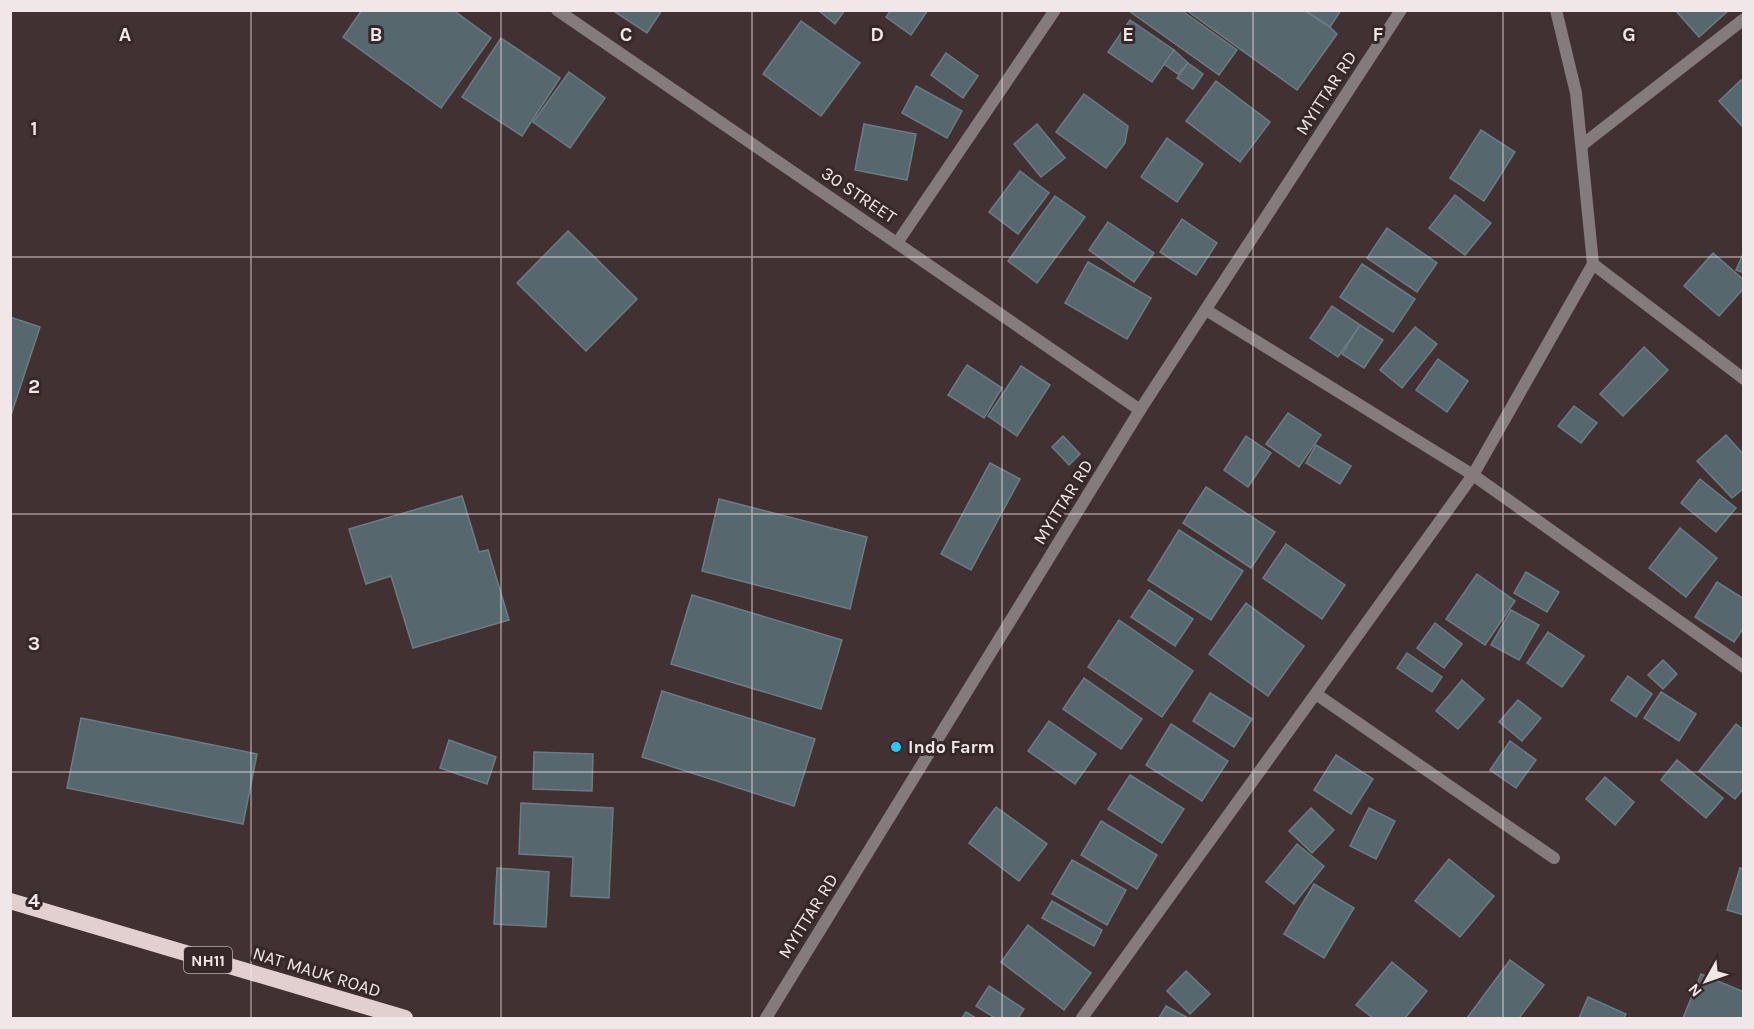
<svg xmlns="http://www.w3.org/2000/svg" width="1754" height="1029" font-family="Karla,sans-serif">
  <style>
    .building { fill: #56676e; stroke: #6b7c84; stroke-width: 1.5 }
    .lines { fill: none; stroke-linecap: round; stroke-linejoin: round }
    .minor { stroke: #847c7c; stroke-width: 12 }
    .trunk { stroke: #e2d0d1; stroke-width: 16 }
    .grid { fill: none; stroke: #f2e7e8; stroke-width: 1.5; stroke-opacity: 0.55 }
    .poi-dot { fill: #27c8ff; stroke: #362728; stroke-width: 2 }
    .labels { text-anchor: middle; stroke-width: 6; stroke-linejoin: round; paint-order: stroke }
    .shield { fill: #362728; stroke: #baadae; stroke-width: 1.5 }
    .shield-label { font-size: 16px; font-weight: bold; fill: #f2e7e8 }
    .street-label { font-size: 18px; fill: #f2e7e8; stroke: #362728 }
    .poi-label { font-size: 18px; font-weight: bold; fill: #f2e7e8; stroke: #362728; text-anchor: start }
    .grid-label { font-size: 20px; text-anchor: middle; font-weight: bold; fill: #f2e7e8; stroke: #362728; stroke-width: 6; stroke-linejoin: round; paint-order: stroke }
  </style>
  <rect width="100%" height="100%" fill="#413132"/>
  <g class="building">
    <polygon points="362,10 453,10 491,38 441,108 343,37"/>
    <polygon points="612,10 662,10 647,33"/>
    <polygon points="818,10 845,10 835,24"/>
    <polygon points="891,10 928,10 911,35 886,17"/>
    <polygon points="1181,10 1237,50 1219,75 1129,11"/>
    <polygon points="1186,10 1304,10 1330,27 1337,34 1297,90"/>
    <polygon points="1304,10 1341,10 1330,27"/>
    <polygon points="1675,10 1729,10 1699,37"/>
    <polygon points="1130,20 1174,50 1152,82 1108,52"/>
    <polygon points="801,21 860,63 821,116 763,74"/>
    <polygon points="501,38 560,78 522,136 462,97"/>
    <polygon points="1174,50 1188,63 1178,74 1164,64"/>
    <polygon points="946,53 978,76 963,98 931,75"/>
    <polygon points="1188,63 1203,74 1193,89 1177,78"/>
    <polygon points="569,72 605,98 570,148 533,122"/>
    <polygon points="1741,80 1744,83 1744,125 1742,126 1719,101"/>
    <polygon points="1216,81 1270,122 1240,162 1186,121"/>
    <polygon points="916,86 962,111 947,138 902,113"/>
    <polygon points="1084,94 1128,126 1125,143 1106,168 1056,132"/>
    <polygon points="864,124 916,134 907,180 855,170"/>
    <polygon points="1037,124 1065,158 1041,177 1014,144"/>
    <polygon points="1481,130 1515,152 1484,201 1450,178"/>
    <polygon points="1167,138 1203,164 1177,202 1141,177"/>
    <polygon points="1020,171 1049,193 1018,234 989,212"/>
    <polygon points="1455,195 1491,223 1465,255 1429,228"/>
    <polygon points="1055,196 1085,217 1037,283 1008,261"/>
    <polygon points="1182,219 1217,243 1196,275 1160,252"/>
    <polygon points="1108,222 1154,253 1134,282 1089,250"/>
    <polygon points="1387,228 1437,263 1417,292 1367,258"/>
    <polygon points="568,231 637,299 586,351 517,283"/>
    <polygon points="1744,252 1744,273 1736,270"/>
    <polygon points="1713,253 1744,280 1744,288 1719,316 1684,286"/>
    <polygon points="1088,262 1151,298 1127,339 1065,303"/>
    <polygon points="1362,264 1415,299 1393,332 1340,297"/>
    <polygon points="1332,306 1360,325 1338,357 1310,338"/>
    <polygon points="10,317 40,327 10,418"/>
    <polygon points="1360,325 1383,340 1364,368 1342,354"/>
    <polygon points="1415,327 1437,344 1402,388 1380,370"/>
    <polygon points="1644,347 1668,370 1623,416 1600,394"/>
    <polygon points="1438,359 1468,381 1447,412 1416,390"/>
    <polygon points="967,365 1002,388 984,418 948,395"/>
    <polygon points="1021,366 1050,385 1017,436 988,416"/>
    <polygon points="1574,406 1597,423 1581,443 1558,426"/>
    <polygon points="1288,413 1321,435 1299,467 1266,444"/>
    <polygon points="1726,435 1744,455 1744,488 1732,498 1697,461"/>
    <polygon points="1063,436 1080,454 1069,465 1052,447"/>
    <polygon points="1246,436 1271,453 1248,487 1224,470"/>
    <polygon points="1316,445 1351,466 1340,484 1306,463"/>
    <polygon points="990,463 1020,479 971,570 941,554"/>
    <polygon points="1700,479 1736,508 1716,532 1681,503"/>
    <polygon points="1206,487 1275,532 1251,568 1183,523"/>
    <polygon points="462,496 479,552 488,550 509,620 413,648 391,576 366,584 349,529"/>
    <polygon points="719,499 867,537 850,609 702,571"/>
    <polygon points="1680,528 1717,558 1686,597 1649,568"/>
    <polygon points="1179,530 1243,571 1211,620 1148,580"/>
    <polygon points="1286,544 1345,585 1322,619 1263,578"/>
    <polygon points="1526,572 1559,592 1547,612 1514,593"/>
    <polygon points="1477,574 1515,601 1485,645 1446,619"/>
    <polygon points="1717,582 1744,599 1744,627 1734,642 1695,617"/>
    <polygon points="1149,590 1193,619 1175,646 1131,617"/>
    <polygon points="692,595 842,640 821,709 671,664"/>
    <polygon points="1246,603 1304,646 1268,696 1209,654"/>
    <polygon points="1511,610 1539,625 1519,660 1491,645"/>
    <polygon points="1119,620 1193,671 1162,717 1088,667"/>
    <polygon points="1435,623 1462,644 1444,668 1417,648"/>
    <polygon points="1548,632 1584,656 1562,687 1527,663"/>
    <polygon points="1407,653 1442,677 1432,692 1397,668"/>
    <polygon points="1663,660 1677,674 1663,689 1648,675"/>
    <polygon points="1628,676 1652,694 1636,717 1611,700"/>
    <polygon points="1084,678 1142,719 1121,749 1063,709"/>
    <polygon points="1462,680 1484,699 1458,729 1436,711"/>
    <polygon points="662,691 815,739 794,806 642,757"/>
    <polygon points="1661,692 1696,714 1679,741 1644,718"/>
    <polygon points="1210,693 1252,719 1234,747 1193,721"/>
    <polygon points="1518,700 1541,718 1522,741 1499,722"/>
    <polygon points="81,718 257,754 243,824 67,788"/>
    <polygon points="1049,721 1096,754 1075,784 1028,751"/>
    <polygon points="1171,724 1228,761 1202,801 1146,765"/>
    <polygon points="1736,724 1744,730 1744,788 1735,799 1699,771"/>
    <polygon points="449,740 496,757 487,784 440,768"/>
    <polygon points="1510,741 1536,760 1516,788 1490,770"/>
    <polygon points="534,752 593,754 592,791 533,789"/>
    <polygon points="1336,755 1373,779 1351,814 1314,790"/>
    <polygon points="1677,760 1723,798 1706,818 1661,780"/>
    <polygon points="1130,775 1184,809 1162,843 1108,809"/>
    <polygon points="1605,777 1634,802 1615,825 1586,799"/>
    <polygon points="521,803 613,808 609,898 571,896 573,857 519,854"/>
    <polygon points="996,807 1047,844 1019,881 969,843"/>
    <polygon points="1311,808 1334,830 1312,853 1289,831"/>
    <polygon points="1369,808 1395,821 1376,859 1350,846"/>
    <polygon points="1101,821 1157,855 1137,889 1081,855"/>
    <polygon points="1297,844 1324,866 1294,904 1266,882"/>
    <polygon points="1449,859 1494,896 1460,937 1415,901"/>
    <polygon points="1072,860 1126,890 1107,925 1052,894"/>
    <polygon points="497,868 549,872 546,927 494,924"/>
    <polygon points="1740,868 1744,869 1744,915 1727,910"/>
    <polygon points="1314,884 1354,908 1324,958 1284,934"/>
    <polygon points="1052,901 1102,930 1094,946 1042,918"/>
    <polygon points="1028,925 1091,973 1064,1010 1001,962"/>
    <polygon points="1510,960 1544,985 1519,1018 1467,1018"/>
    <polygon points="1392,962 1427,991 1405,1018 1373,1018 1356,1005"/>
    <polygon points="1186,971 1210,994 1190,1014 1167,991"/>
    <polygon points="1701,974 1744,992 1744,1018 1683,1018"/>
    <polygon points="989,986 1024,1009 1018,1018 995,1018 976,1006"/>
    <polygon points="1588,997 1626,1014 1624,1018 1579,1018"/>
    <polygon points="1166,1006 1188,1018 1159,1018"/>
    <polygon points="966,1012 976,1018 962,1018"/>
  </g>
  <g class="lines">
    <g class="minor">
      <polyline points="557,10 1140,410"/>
      <polyline points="1582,145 1744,19"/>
      <polyline points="897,243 1055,10"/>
      <polyline points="1593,264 1744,379"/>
      <polyline points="1206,310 1473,475 1744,667"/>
      <polyline points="1316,694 1554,858"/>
      <polyline points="766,1018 1140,410 1401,10"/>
      <polyline points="1082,1018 1473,475 1593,264 1576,93 1556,10"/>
    </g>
    <polyline class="trunk" points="10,901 405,1018"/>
  </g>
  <path class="grid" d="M251 10V1018M501 10V1018M752 10V1018M1002 10V1018M1253 10V1018M1503 10V1018M10 257H1744M10 514H1744M10 772H1744"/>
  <circle class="poi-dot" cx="896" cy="747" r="6"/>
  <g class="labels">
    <rect class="shield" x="184" y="947" width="48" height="26" rx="4.5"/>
    <g class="shield-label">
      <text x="208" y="966">NH11</text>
    </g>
    <g class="street-label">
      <text transform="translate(1326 93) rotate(-57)" y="6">MYITTAR RD</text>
      <text transform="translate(859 195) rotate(34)" y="6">30 STREET</text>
      <text transform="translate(1063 502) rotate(-58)" y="6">MYITTAR RD</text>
      <text transform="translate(808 916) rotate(-58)" y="6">MYITTAR RD</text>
      <text transform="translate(317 972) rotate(17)" y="6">NAT MAUK ROAD</text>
    </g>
    <g class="poi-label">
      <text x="908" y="753">Indo Farm</text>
    </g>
  </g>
  <g class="grid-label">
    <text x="125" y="41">A</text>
    <text x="376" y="41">B</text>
    <text x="626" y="41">C</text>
    <text x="877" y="41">D</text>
    <text x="1128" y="41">E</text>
    <text x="1378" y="41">F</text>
    <text x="1629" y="41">G</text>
    <text x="34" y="135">1</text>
    <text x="34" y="393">2</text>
    <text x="34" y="650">3</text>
    <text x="34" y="907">4</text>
  </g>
  <rect width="1754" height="1029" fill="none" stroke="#f2e7e8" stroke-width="24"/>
  <g transform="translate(1706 981) rotate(230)" stroke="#362728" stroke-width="4.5" paint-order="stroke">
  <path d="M0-4.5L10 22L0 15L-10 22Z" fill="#f2e7e8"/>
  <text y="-9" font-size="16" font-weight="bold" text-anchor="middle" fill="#f2e7e8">N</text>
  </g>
</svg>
